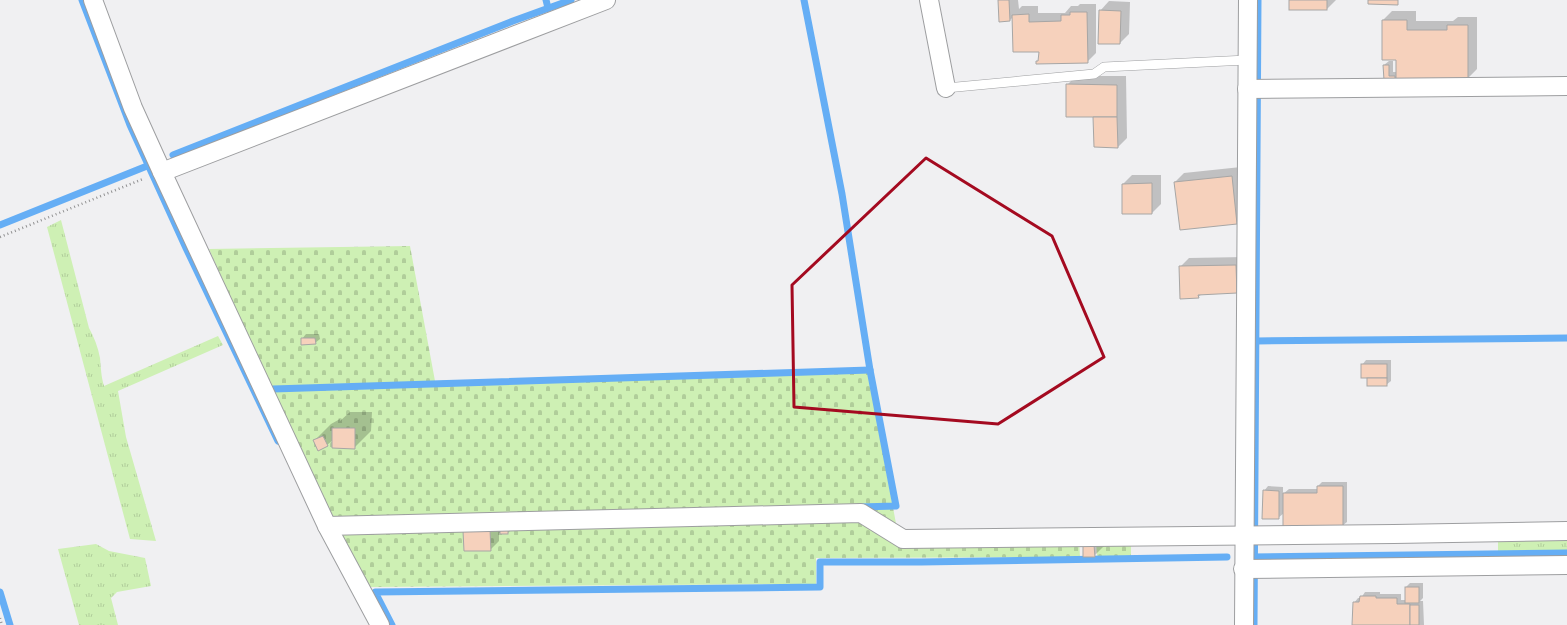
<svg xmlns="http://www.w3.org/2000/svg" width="1567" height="625" font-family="Poppins,sans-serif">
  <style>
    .grass { fill: url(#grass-tufts) }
    .cemetery { fill: url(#cemetery-stones) }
    .shadow { fill: #0003 }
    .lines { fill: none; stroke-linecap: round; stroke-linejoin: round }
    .stream { stroke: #65aef5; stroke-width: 7 }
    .building { fill: #f6d1bc; stroke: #a7a6a5 }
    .service-casing { stroke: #9d9ea0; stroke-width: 10 }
    .minor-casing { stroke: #9d9ea0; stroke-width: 20 }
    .path { stroke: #909091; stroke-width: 2.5; stroke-dasharray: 1 3; stroke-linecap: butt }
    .service { stroke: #fff; stroke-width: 9 }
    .minor { stroke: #fff; stroke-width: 18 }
    .marked { fill: none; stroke: #a40a20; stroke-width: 3; stroke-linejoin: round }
  </style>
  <defs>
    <pattern id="grass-tufts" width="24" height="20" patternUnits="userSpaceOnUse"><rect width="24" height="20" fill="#cef0b4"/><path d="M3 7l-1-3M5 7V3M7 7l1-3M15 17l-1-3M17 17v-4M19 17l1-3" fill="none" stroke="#b0cd9a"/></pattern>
    <pattern id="cemetery-stones" width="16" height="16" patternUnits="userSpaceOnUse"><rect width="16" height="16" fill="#cef0b4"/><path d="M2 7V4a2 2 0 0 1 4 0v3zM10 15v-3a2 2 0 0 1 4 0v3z" fill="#b0cd9a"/></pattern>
  </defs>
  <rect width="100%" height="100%" fill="#f0f0f2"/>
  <g class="grass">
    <path d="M61 220 89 328C94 337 98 347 100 358 101 368 101 376 104 386L218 336 223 345 118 391 126 437 156 541 130 539 47 227Z"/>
    <polygon points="1567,536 1567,551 1498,551 1498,537"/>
    <polygon points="96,544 109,551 145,558 151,586 117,592 111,598 118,625 79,625 58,549"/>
  </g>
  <g class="cemetery">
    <polygon points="410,246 435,381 867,368 900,545 1079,540 1080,557 816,558 816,584 370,587 332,517 275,398 209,249"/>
    <polygon points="1096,540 1131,540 1131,556 1097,556"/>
  </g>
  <g class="shadow">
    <polygon points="999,0 1018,0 1019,9 1022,6 1038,6 1038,13 1065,13 1071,6 1078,6 1080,4 1096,4 1096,53 1087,62 1037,62 1039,59 1040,51 1013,17 1010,20"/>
    <polygon points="1290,0 1336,0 1327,9"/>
    <polygon points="1109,1 1130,2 1129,34 1120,43 1100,11"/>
    <polygon points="1392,11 1416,11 1416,21 1453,21 1458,17 1477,17 1477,69 1468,78 1397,78 1397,76 1395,79 1385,79 1384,65 1389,61 1393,61 1393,72 1397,72 1397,59 1383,20"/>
    <polygon points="1076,76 1126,76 1127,138 1118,147 1094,116 1067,85"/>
    <polygon points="1241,167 1246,214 1236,223 1175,182 1184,173"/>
    <polygon points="1132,175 1161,175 1161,204 1152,213 1123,184"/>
    <polygon points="1245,257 1246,283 1237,292 1202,294 1198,297 1180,267 1189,258"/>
    <polygon points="306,334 319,334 320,339 315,343 302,339"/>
    <polygon points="1366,360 1391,360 1391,381 1386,385 1368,377 1362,365"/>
    <polygon points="350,412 372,412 371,431 354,448 333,440 327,445 314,441 331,424 340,419 340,421"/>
    <polygon points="1322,482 1347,482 1347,522 1342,526 1284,513 1278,518 1264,491 1268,486 1283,487 1283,494 1289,489 1318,489 1318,486"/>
    <polygon points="518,511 525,511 525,516 508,533 499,533 499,541 490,550 464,531 499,530"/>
    <polygon points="1111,539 1094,556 1084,546"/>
    <polygon points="1410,583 1423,583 1423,598 1420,601 1423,601 1424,625 1353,625 1354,603 1358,598 1361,598 1365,592 1380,592 1380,594 1401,594 1401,600 1406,600 1406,587"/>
  </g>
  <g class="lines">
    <g class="stream">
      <polyline points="82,0 130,125 186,248 278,441"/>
      <polyline points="546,0 548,8"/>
      <polyline points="804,0 842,194 870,370 896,506 859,507"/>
      <polyline points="173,155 513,21 571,0"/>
      <polyline points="0,225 152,164"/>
      <polyline points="1256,341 1567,338"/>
      <polyline points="273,389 870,370"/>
      <polyline points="1251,557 1567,553"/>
      <polyline points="0,592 10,625"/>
      <polyline points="392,625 375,592 820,587 820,562 921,562 1227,557"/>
      <polyline points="1254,625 1258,0"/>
    </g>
  </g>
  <g class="building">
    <polygon points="998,0 1009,0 1010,21 999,22"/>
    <rect x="1289" y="0" width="38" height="10"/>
    <polygon points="1368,0 1398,0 1398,5 1368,4"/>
    <polygon points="1099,10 1121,11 1120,44 1098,44"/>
    <polygon points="1070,12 1087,12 1088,63 1036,64 1036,61 1038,61 1039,52 1013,52 1012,15 1029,14 1029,22 1061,21 1061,15 1070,15"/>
    <polygon points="1382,20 1407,20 1407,30 1447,30 1447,25 1468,25 1468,79 1396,79 1396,60 1382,60"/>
    <polygon points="1383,65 1389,65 1389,76 1395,76 1395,80 1384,80"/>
    <polygon points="1066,84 1117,85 1117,117 1066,117"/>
    <polygon points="1093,117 1117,117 1118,148 1094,147"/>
    <polygon points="1232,176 1237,224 1180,230 1174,182"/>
    <polygon points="1152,183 1152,214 1122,214 1122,184"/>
    <polygon points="1236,265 1237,293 1198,295 1199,298 1180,299 1179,266"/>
    <polygon points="301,338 315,338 316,344 301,345"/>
    <rect x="1361" y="364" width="26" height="14"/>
    <rect x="1367" y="378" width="20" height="8"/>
    <polygon points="332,428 355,428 355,449 332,448"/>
    <polygon points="323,436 328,446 318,451 313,440"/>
    <polygon points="1317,486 1343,486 1343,527 1283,527 1283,493 1317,493"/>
    <polygon points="1263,490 1279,491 1279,519 1262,519"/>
    <rect x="500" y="528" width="8" height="6"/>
    <polygon points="490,530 491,551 464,551 463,531"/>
    <polygon points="1094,545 1095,557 1083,557 1083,546"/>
    <rect x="1405" y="587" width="14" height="16"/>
    <polygon points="1360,596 1376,596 1376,598 1397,598 1397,604 1410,604 1410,625 1352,625 1353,602 1359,602"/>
    <rect x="1410" y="605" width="9" height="20"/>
  </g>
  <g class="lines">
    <defs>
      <polyline id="service" points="946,88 1094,74 1104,67 1247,60"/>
      <g id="minor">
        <polyline points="93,0 133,108 162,172 327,526 380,625"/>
        <polyline points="929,0 946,88"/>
        <polyline points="1247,89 1567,86"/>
        <polyline points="162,172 606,0"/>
        <polyline points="327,526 861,513 903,539 1394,534 1567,531"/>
        <polyline points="1243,569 1567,565"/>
        <polyline points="1244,625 1248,0"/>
      </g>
    </defs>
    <use href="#service" class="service-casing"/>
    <use href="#minor" class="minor-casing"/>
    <g class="path">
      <polyline points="0,237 143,179"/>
      <polyline points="0,618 2,625"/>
    </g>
    <use href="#service" class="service"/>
    <use href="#minor" class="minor"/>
  </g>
  <path class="marked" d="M926 158 1052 236 1104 357 998 424 794 407 792 285Z"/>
</svg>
